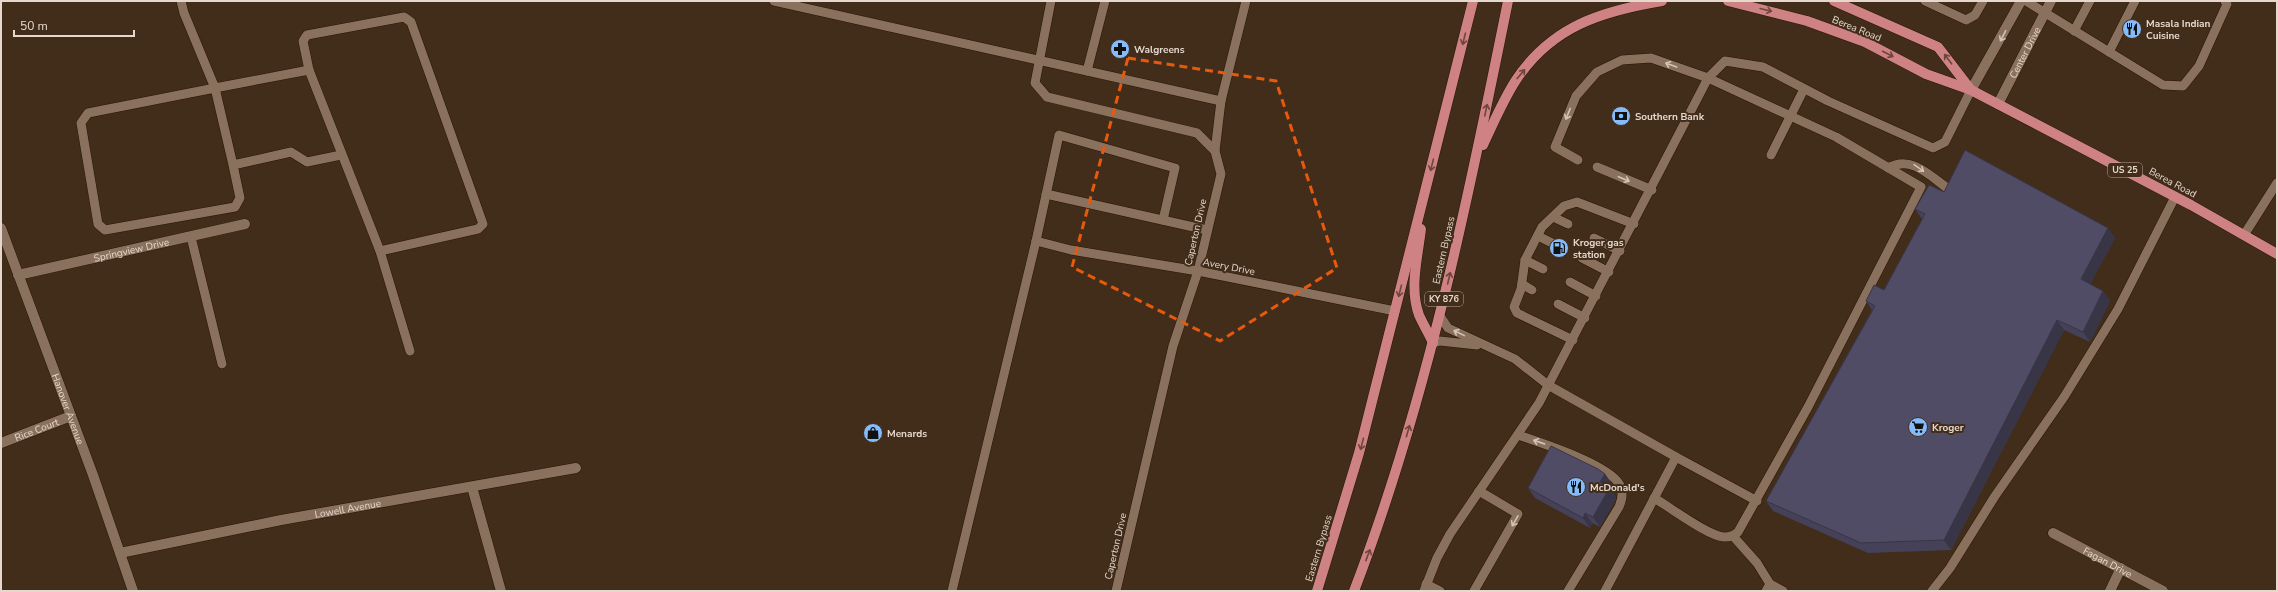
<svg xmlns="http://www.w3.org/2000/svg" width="2278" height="592" font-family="'Nunito Sans',sans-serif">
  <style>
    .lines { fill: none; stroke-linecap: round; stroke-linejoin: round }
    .lane-casing { stroke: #281504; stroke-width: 10 }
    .street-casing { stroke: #281504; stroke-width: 11 }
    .primary-casing { stroke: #281504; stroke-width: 11 }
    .lane { stroke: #89715d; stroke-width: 9 }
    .street { stroke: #89715d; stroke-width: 10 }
    .primary { stroke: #cf8283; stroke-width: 10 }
    .wall { fill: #454158 }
    .shaded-wall { fill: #383547 }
    .building { fill: #504c66; stroke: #383547 }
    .oneway { stroke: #6c463a }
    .oneway2 { stroke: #d3c3b7 }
    .marked { fill: none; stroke: #e8590c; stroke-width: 3; stroke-dasharray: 8 5; stroke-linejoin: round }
    .labels { text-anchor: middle; stroke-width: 4; stroke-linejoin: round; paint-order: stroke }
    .shield { fill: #422d1b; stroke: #b5a598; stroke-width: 1 }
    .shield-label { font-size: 9px; font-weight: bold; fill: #e6d8cd }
    .poi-label { font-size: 10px; font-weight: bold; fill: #e6d8cd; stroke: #422d1b; text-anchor: start }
    .street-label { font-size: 10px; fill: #e6d8cd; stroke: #422d1b }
  </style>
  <rect width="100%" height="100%" fill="#422d1b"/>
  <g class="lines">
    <defs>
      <g id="lane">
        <polyline points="181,1 184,13 215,88 309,70 380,251 410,351"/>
        <polyline points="774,1 1221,101 1215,151"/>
        <polyline points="1051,1 1035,83 1047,97 1197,133 1215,151 1221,174 1198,271 1173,346 1116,591"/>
        <polyline points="1925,1 1966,20 1975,15 1983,1"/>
        <polyline points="2026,1 2163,85 2183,86 2199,66 2227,4 2225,1"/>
        <polyline points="2074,31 2090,1"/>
        <polyline points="2109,52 2135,1"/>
        <polyline points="309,70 303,41 307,35 404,17 411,22 483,224 478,229 380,251"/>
        <polyline points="1087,71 1105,1"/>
        <polyline points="1221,101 1246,1"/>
        <polyline points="1771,155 1804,89"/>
        <path d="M1578 160 1555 147 1576 96 1597 72 1622 60 1651 58 1708 78 1836 137 1921 187 1808 407 1738 532C1734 536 1730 537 1724 537 1708 536 1670 507 1654 498"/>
        <polyline points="233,165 240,198 235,207 105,230 98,224 81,123 88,113 215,88 233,165 291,152 307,162 341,155"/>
        <polyline points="1597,167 1652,190"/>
        <path d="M1888 168C1911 155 1929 175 1947 188"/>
        <polyline points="1046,194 1207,230"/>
        <polyline points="1553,217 1568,224"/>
        <polyline points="2244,235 2277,183"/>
        <polyline points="1538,236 1554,244"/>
        <polyline points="191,237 222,364"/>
        <polyline points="1594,238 1620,251"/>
        <polyline points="1036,241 1071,250 1198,271 1395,311"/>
        <polyline points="1582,258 1609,272"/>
        <polyline points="1525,260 1543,269"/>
        <polyline points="1570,282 1596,296"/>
        <polyline points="1522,284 1532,290"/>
        <polyline points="1558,304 1585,318"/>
        <polyline points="1440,316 1448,328 1515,359 1548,385 1676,457 1605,591"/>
        <polyline points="1573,340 1517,313 1514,307 1521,289 1525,260 1542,227 1564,206 1577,202 1634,224"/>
        <polyline points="1433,343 1440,341 1477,345"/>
        <path d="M1518 435C1544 444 1600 462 1617 481 1624 489 1623 498 1619 507L1568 591"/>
        <polyline points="1676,457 1757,501"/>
        <polyline points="1733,536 1757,563 1770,584 1766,591"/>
        <polyline points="1426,584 1440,591"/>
        <polyline points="1770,584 1783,591"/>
        <polyline points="952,591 1036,241 1059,135 1175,168 1163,220"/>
        <polyline points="1424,591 1437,558 1450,534 1539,403 1708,78 1725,61 1763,67 1828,101 1933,148 1945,142 1971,90"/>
        <polyline points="1474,591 1518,514 1479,491"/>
        <polyline points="1932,591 1950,568 1995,496 2064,397 2118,309 2175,197"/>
      </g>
      <g id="street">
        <polyline points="1971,90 2021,1"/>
        <path id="s1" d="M1998 104 2051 1"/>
        <path id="s2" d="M1 228 93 475 133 591"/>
        <path id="s3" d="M18 275 245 224"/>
        <path id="s4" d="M1 443 71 416"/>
        <polyline points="472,487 501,591"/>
        <path id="s5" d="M2053 533 2163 591"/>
        <path id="s6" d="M120 553 281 520 576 468"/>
        <polyline points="2110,591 2121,568"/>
      </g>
      <g id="primary">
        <polyline points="1728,1 1807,21 1865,42 1926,74 1971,90 2191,205 2277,254"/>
        <polyline points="1834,1 1938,47 1971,90"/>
        <path d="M1483 145C1493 124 1503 100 1516 80 1552 26 1602 11 1662 1"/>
        <path d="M1421 229C1418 256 1409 288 1419 315 1423 324 1429 334 1433 343"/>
        <polyline points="1317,591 1359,453 1473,1"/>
        <path d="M1354 591C1427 401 1468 200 1508 1"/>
      </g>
    </defs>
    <use href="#lane" class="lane-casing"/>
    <use href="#street" class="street-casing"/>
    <use href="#primary" class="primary-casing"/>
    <use href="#lane" class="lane"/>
    <use href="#street" class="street"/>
    <use href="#primary" class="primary"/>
  </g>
  <g class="wall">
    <polygon points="1944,192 2108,228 2115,238 2090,284 2103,291 2110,301 2090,342 2064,330 1951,550 1868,553 1773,511 1766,501 1872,310 1866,301 1884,290 1922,219 1915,209"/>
    <polygon points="1605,474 1612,484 1610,488 1616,497 1616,499 1600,527 1592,523 1590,528 1535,498 1528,488"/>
  </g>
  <g class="shaded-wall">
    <polygon points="2108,228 2115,238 2088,289 2081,279"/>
    <polygon points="2103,291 2110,301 2090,342 2083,332"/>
    <polygon points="2057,320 2064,330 1951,550 1944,540"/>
    <polygon points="1605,474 1612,484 1610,488 1616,497 1616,499 1600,527 1593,517 1600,482"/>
    <polygon points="1585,513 1592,523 1590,528 1583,518"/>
  </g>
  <g class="building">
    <polygon points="1965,150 2108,228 2081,279 2103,291 2083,332 2057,320 1944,540 1861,543 1766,501 1875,306 1866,301 1874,285 1884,290 1925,214 1915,209 1929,185 1944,192"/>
    <polygon points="1551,446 1598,469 1605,474 1600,482 1609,487 1609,489 1593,517 1585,513 1583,518 1528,488"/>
  </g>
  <defs><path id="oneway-shaft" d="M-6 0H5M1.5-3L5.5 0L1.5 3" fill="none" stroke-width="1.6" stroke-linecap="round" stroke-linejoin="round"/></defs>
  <g class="oneway">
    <use href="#oneway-shaft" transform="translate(1766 10) rotate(14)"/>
    <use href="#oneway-shaft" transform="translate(1464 39) rotate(104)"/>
    <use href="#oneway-shaft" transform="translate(1888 54) rotate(27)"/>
    <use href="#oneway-shaft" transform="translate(1948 59) rotate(-127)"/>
    <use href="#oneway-shaft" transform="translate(1521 74) rotate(-50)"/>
    <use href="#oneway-shaft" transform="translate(1486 110) rotate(-78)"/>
    <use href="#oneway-shaft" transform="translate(1432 165) rotate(104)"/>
    <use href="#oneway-shaft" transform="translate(1449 278) rotate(-77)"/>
    <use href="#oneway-shaft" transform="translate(1400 291) rotate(104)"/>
    <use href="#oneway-shaft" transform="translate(1408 431) rotate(-74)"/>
    <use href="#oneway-shaft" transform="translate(1362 444) rotate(104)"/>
    <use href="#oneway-shaft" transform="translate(1368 555) rotate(-69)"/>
  </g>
  <g class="oneway2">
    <use href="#oneway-shaft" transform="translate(2003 36) rotate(117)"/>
    <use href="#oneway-shaft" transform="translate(1671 65) rotate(-160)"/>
    <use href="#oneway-shaft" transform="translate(1568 114) rotate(112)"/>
    <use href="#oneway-shaft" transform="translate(1919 168) rotate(35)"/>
    <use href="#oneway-shaft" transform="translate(1624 179) rotate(23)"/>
    <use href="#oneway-shaft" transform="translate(1459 333) rotate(-154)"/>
    <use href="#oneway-shaft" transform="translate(1539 442) rotate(-161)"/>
    <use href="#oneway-shaft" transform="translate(1515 521) rotate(120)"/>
  </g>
  <path class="marked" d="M1128 58 1276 81 1337 268 1220 341 1072 267Z"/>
  <defs>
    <symbol id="restaurant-disc" viewBox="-11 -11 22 22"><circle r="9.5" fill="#84bcfb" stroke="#422d1b"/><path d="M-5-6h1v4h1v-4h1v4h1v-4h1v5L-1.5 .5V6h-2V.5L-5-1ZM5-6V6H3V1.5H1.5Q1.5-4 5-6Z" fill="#111"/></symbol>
    <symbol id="pharmacy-disc" viewBox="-11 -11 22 22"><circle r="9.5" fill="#84bcfb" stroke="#422d1b"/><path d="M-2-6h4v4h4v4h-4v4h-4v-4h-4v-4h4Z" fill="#111"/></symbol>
    <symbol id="bank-disc" viewBox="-11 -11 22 22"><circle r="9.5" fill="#84bcfb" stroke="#422d1b"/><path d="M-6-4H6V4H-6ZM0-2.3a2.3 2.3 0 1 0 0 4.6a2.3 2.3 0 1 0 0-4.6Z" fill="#111"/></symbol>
    <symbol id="fuel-disc" viewBox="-11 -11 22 22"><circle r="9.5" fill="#84bcfb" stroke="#422d1b"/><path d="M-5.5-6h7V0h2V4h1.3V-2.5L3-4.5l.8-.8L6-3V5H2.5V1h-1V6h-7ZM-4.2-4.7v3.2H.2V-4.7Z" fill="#111"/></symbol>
    <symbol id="supermarket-disc" viewBox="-11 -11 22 22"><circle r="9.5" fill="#84bcfb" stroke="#422d1b"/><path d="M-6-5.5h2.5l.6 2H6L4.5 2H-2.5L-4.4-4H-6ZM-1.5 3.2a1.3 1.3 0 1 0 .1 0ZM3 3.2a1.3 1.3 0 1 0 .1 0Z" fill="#111"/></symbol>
    <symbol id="shop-disc" viewBox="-11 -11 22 22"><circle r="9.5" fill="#84bcfb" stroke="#422d1b"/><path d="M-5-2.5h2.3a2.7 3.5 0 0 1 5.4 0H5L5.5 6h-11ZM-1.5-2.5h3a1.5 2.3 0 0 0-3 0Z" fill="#111"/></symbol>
  </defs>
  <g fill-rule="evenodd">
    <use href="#restaurant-disc" x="2121" y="18" width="22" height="22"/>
    <use href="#pharmacy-disc" x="1109" y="38" width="22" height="22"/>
    <use href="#bank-disc" x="1610" y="105" width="22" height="22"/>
    <use href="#fuel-disc" x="1548" y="237" width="22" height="22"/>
    <use href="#supermarket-disc" x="1907" y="416" width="22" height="22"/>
    <use href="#shop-disc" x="862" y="422" width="22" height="22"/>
    <use href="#restaurant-disc" x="1565" y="476" width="22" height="22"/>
  </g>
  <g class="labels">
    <g class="shield">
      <rect x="2108" y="163" width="34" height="14" rx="3"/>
      <rect x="1425" y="292" width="38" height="14" rx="3"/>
    </g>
    <g class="shield-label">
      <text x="2125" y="173">US 25</text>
      <text x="1444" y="302">KY 876</text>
    </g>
    <g class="poi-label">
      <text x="2146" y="27">Masala Indian<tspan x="2146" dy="12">Cuisine</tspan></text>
      <text x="1134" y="53">Walgreens</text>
      <text x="1635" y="120">Southern Bank</text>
      <text x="1573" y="246">Kroger gas<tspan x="1573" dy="12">station</tspan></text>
      <text x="1932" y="431">Kroger</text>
      <text x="887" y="437">Menards</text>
      <text x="1590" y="491">McDonald's</text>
    </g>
    <g class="street-label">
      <text transform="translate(1857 28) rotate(22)" y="4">Berea Road</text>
      <text dy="4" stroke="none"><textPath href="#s1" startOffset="58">Center Drive</textPath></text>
      <text transform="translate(2173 182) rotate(28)" y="4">Berea Road</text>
      <text transform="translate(1195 232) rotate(-77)" y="4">Caperton Drive</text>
      <text dy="4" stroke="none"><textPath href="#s3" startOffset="116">Springview Drive</textPath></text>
      <text transform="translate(1443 250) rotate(-77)" y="4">Eastern Bypass</text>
      <text transform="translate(1229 266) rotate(11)" y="4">Avery Drive</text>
      <text dy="4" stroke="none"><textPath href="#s2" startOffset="193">Hanover Avenue</textPath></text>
      <text dy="4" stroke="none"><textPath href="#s4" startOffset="38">Rice Court</textPath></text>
      <text dy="4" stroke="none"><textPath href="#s6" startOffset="232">Lowell Avenue</textPath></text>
      <text transform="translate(1115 546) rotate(-77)" y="4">Caperton Drive</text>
      <text transform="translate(1318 548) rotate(-73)" y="4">Eastern Bypass</text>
      <text dy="4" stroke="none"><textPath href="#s5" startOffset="62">Fagan Drive</textPath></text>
    </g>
  </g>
  <rect width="2278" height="592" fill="none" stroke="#e6d8cd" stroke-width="4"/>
  <path d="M14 30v6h120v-6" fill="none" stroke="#e6d8cd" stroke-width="2"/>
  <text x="20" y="30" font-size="12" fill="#e6d8cd" stroke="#422d1b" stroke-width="3" paint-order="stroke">50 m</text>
</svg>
